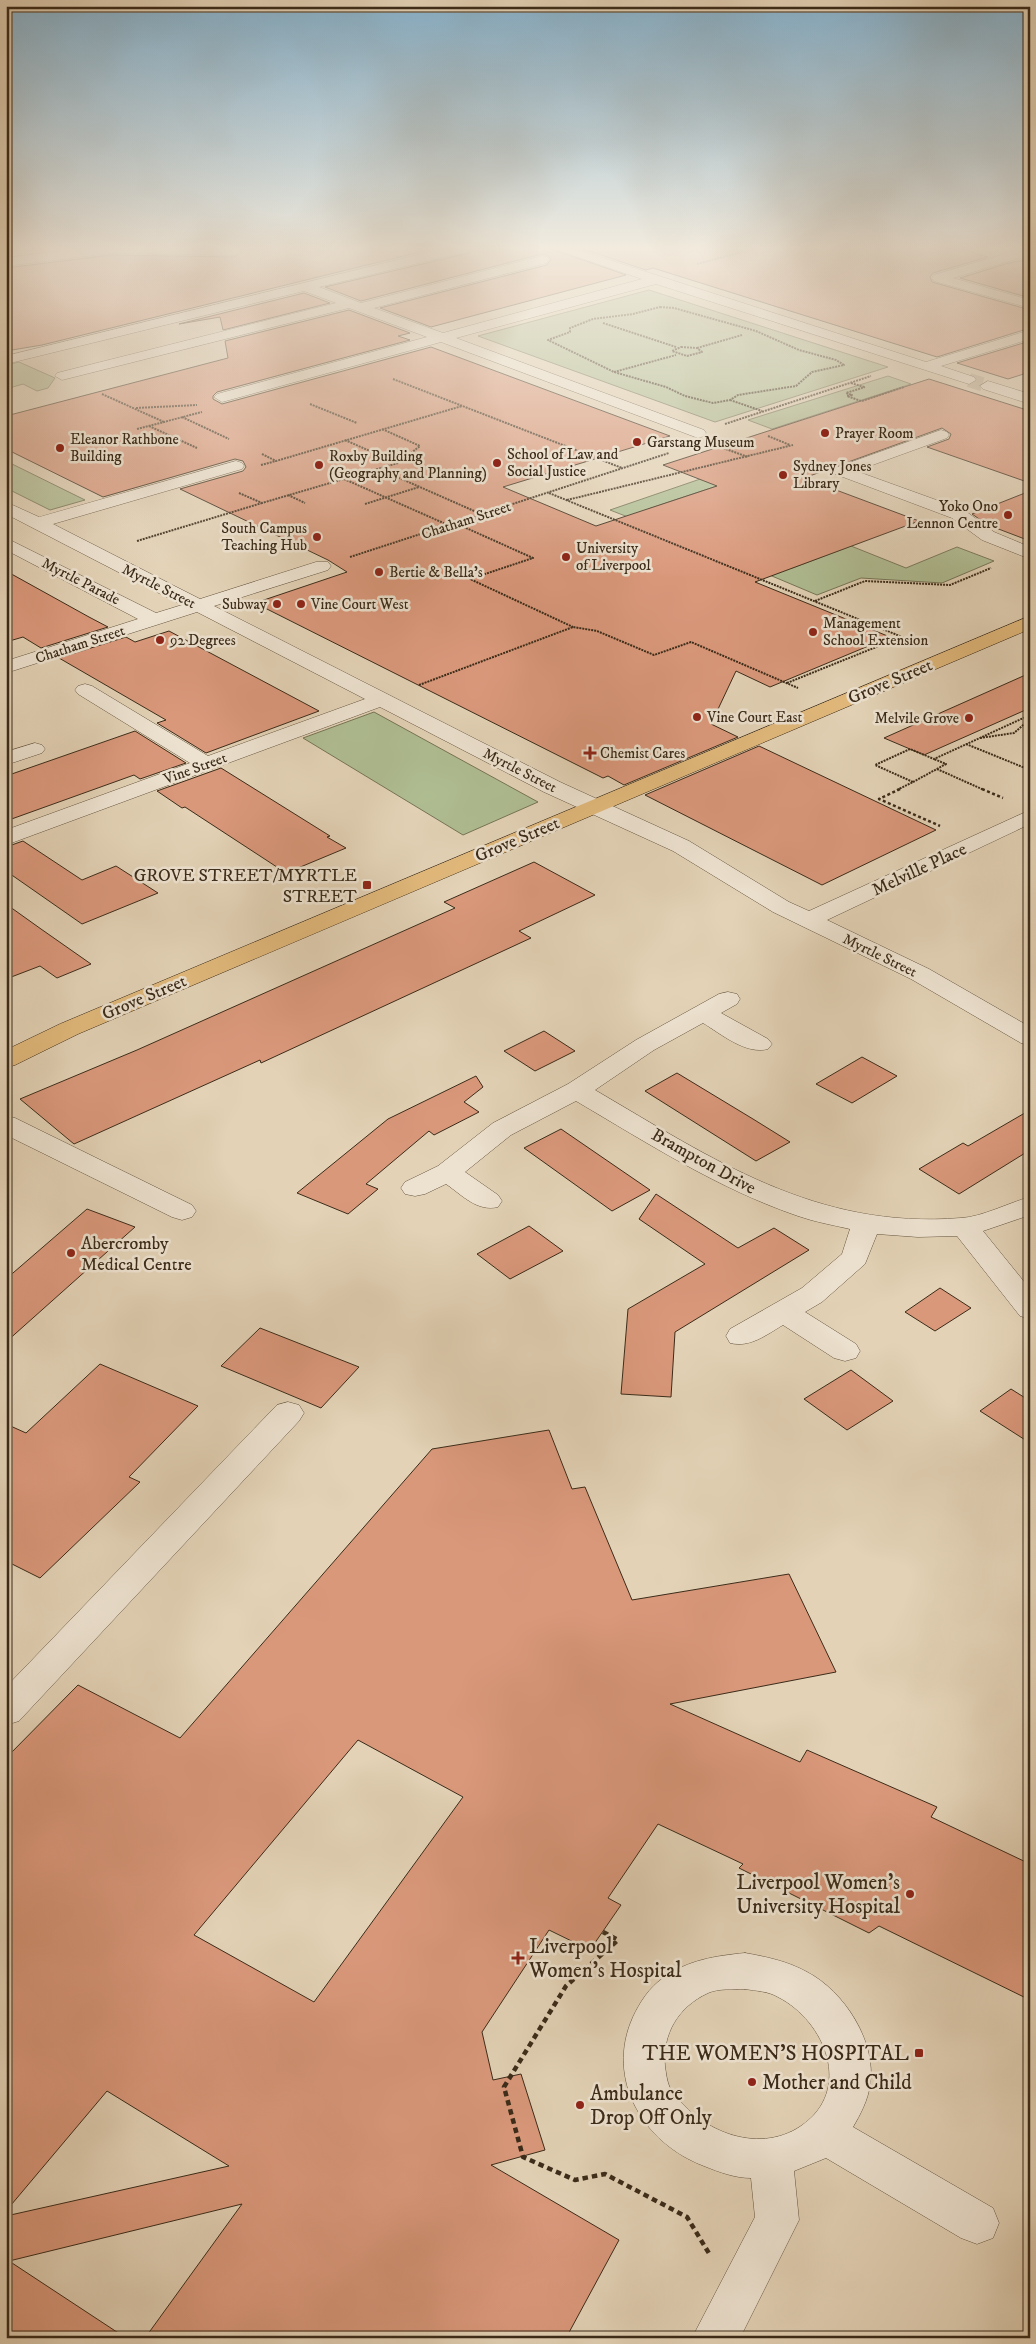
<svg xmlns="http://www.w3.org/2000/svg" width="1036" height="2344" font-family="'IM FELL DW Pica',serif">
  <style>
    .green { fill: #afbd92; stroke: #757456 }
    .building { fill: #da987b; stroke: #3b2b19; fill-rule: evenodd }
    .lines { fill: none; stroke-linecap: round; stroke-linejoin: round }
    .minor-tunnel { stroke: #c1b197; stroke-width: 14; stroke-dasharray: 14 8; stroke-linecap: butt }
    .minor-casing { stroke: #655540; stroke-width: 1 }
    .major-casing { stroke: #3b2b19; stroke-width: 1 }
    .path-far2 { stroke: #3b2b19; stroke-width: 2; stroke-dasharray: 2 1; stroke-linecap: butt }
    .path-far1 { stroke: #3b2b19; stroke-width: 2.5; stroke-dasharray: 3 2.5; stroke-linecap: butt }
    .path { stroke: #3b2b19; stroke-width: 4.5; stroke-dasharray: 5.5 4; stroke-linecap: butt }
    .minor { fill: #ede2d0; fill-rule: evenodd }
    .major { fill: #e2b97b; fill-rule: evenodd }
    .poi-dot { fill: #8f2418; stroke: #ede2d0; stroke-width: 2 }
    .labels { text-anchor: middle; stroke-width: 5; stroke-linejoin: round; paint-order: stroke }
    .far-poi-label { font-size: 15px; fill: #3b2b19; stroke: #ede2d0; text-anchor: start }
    .far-street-label { font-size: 15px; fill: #3b2b19; stroke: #ede2d0 }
    .street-label { font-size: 18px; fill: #3b2b19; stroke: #ede2d0 }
    .poi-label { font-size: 18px; fill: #3b2b19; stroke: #ede2d0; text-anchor: end }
    .near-poi-label { font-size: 21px; fill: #3b2b19; stroke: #ede2d0; text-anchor: start }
  </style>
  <rect width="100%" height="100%" fill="#e3d2b6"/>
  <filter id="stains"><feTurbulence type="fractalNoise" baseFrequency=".004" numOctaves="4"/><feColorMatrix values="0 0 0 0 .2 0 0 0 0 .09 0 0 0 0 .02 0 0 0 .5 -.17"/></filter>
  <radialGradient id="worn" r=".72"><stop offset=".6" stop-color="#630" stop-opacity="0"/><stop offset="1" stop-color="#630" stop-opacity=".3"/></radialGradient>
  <g class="green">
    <polygon points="649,290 888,367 715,422 478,336"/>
    <polygon points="19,362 55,378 48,388 37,391 23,384 6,389 6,365"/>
    <polygon points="888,376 911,384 772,429 748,420"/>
    <polygon points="6,461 85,500 50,510 6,488"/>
    <polygon points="774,467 648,509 646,524 610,510 709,476"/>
    <polygon points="851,546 906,568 957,547 994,561 942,583 861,578 817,595 703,547 792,568"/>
    <polygon points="374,712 538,802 463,835 303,738"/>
  </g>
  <g class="building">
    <polygon points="241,248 436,248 42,345 6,351 6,268 111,255 234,257 241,253"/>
    <polygon points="472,248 549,248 626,275 431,327 380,308 547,265 551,259 547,255 542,254 361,301 325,287 469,253"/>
    <polygon points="580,248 956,248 988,257 933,273 930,277 932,282 1030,310 1030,328 937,357 653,268 646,270"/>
    <polygon points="1030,259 1030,298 960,278 1009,263"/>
    <polygon points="304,293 330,303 223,330 220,317 179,324"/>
    <polygon points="349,310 410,333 398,336 410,340 217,392 213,396 213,399 222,404 431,347 670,436 503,487 596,526 717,486 663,465 929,379 1030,411 1030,483 927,447 949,439 951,434 942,428 804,478 919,521 755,582 890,637 770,687 736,671 711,724 738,737 624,785 608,776 603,778 255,603 347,572 328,560 180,489 243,471 246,467 243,461 235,459 103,497 6,449 6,416 228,358 225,341"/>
    <polygon points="1030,341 1030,372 1008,379 957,363"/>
    <polygon points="1030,491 1030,541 988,525 972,514"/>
    <polygon points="6,571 89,617 108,627 41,648 23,637 6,642"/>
    <polygon points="169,631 319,711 206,753 157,723 166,720 59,658 126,637 135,642"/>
    <polygon points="1030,673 1030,708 924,755 884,738"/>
    <polygon points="135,731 186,763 140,779 134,775 6,821 6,776"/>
    <polygon points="759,746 936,830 822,885 645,795"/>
    <polygon points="221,768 330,836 327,837 346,848 286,873 185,807 182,808 157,791"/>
    <polygon points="23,841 82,880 116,866 158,893 82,924 6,871 6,847"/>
    <polygon points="534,862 595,895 519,931 531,938 261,1063 260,1060 74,1144 20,1099 137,1050 455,908 444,902"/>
    <polygon points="6,904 41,929 91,964 57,978 40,966 6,979"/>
    <polygon points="544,1031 575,1051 535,1071 504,1051"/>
    <polygon points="862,1057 897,1076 852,1103 816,1084"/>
    <polygon points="677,1073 753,1119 790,1142 756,1161 645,1091"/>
    <polygon points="476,1076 483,1087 464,1102 479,1112 434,1135 429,1131 366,1184 378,1189 348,1214 297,1193 388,1119"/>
    <polygon points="1030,1110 1030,1150 959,1194 919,1169 963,1143 968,1146"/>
    <polygon points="561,1129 650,1190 612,1211 524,1148"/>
    <polygon points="656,1194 738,1248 774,1228 809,1250 675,1332 671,1397 621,1394 628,1309 705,1264 639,1219"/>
    <polygon points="87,1209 135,1227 6,1342 6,1279"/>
    <polygon points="529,1226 563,1251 510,1279 477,1254"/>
    <polygon points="940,1288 971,1308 935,1331 905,1312"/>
    <polygon points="260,1328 359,1367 321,1408 221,1366"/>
    <polygon points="100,1364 198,1406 129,1477 140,1482 40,1578 6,1561 6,1424 26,1433"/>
    <polygon points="851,1370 893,1401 847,1430 804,1399"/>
    <polygon points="1011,1389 1030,1401 1030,1443 980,1411"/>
    <path d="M549 1430 572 1489 585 1487 632 1600 789 1574 836 1672 670 1704 800 1762 807 1750 937 1807 931 1817 1030 1864V2000L879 1926 869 1933 739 1868 743 1864 658 1824 608 1898 621 1905 590 1950 549 1930 482 2032 493 2080 521 2074 545 2150 491 2165 619 2240 566 2338H145L242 2204 9 2261 126 2338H6V2216L229 2166 107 2091 6 2211V1758L78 1685 180 1738 432 1449ZM358 1740 463 1797 314 2002 194 1935Z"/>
  </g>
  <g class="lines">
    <g class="minor-tunnel">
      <polyline points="1019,285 1030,288"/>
      <polyline points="969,380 988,386"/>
    </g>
    <defs>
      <g id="minor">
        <polygon points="84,248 239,248 240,251 234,255 111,253 6,266 6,258"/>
        <polygon points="446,248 470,248 469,251 319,287 361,303 542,256 547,257 549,260 547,263 374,308 443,333 642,279 551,248 572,248 926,362 1030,330 1030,339 941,366 974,377 976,380 969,384 656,284 456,338 704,430 706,433 704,436 698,438 441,342 222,402 214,397 217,394 427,337 349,308 62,380 55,376 57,373 336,303 304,291 6,364 6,356"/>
        <polygon points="1025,248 1030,248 1030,255 953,278 1030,300 1030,308 934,281 932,278 934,275"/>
        <polygon points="988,381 1030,394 1030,404 983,389 980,386"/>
        <polygon points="941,430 947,432 949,435 947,438 856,471 964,510 994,532 1030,547 1030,559 982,540 952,518 835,474 833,471 835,468"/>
        <polygon points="236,461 242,463 244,466 242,469 53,524 200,599 316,562 328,562 331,566 328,570 214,606 560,782 689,841 789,902 809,911 1030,810 1030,824 827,920 929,969 1030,1027 1030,1046 1021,1043 911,979 773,912 673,851 544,792 380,707 6,845 6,830 190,763 78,694 75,690 78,686 85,684 92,686 208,756 365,699 197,612 6,673 6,661 138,619 6,550 6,538 156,613 182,605 6,514 6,502 39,517"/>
        <polygon points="35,743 42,745 45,749 42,753 6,765 6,752"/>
        <path d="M728 992 737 994 740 999 737 1004 721 1013 768 1039 772 1044 768 1049C746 1055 721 1034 703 1023L654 1050 595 1090C713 1159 816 1230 961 1218 982 1217 1008 1203 1030 1197V1215L983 1231 1030 1289V1319L1020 1316 957 1236 918 1237 877 1234 865 1264 822 1302 805 1312 856 1344 860 1351 856 1358 845 1361 834 1358 783 1325C766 1335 750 1348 730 1343L726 1336 730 1329 802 1288 842 1254 850 1229C833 1225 815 1222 798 1216 719 1189 649 1144 576 1101L511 1135 465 1172 498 1195 502 1201 498 1207C477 1212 462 1195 446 1184L425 1194 415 1196 405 1194 401 1188 405 1182 438 1166 493 1123 568 1084 636 1040 719 994Z"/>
        <polygon points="6,1116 15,1118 192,1205 196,1211 192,1217 182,1220 172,1217 6,1135"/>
        <polygon points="288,1402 299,1405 304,1413 299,1421 19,1721 6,1725 6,1687 277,1405"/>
        <path d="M745 1953C767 1957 787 1961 807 1972 844 1991 877 2042 870 2085 868 2100 860 2115 853 2127L993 2208 999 2223 993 2238 977 2244 961 2238 826 2158 794 2171 799 2220 740 2338H692L755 2217 751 2178C735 2178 719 2172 704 2166 643 2143 605 2079 633 2017 640 2002 649 1988 663 1978 688 1960 715 1956 745 1953ZM745 1989C756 1991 768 1991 778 1997 825 2021 854 2090 801 2126 757 2156 697 2130 670 2088 667 2082 666 2073 665 2066 662 2034 678 2007 708 1993 719 1988 733 1990 745 1989Z"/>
      </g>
      <polygon id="major" points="1030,616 1030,629 78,1034 15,1065 6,1068 6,1050 60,1024"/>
    </defs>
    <use href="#minor" class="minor-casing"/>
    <use href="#major" class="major-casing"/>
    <g class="path-far2">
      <polyline points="830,248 834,250"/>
      <polyline points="697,264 757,248"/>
      <polygon points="660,307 674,308 756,331 799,350 836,360 844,365 812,372 796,386 738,395 730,400 713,403 685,396 666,387 614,372 548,340 570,332 570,328 593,319 633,314"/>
      <polyline points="603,323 676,347"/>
      <polygon points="681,347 697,348 702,352 687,356 672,351"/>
      <polyline points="697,348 742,335"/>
      <polyline points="614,372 676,355"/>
      <polyline points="393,379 622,468"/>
      <polyline points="851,383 864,387"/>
      <polyline points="102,394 164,422"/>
      <polyline points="730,400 762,411"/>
      <polyline points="861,401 847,396 852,395 846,393 865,387"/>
      <polyline points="862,401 904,387"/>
      <polyline points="310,404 357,423"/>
      <polyline points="136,408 197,405"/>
      <polyline points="182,417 229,439"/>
      <polyline points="725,424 871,376"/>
      <polyline points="149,426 197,448"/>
      <polyline points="137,429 202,412"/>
      <polyline points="768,436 790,445"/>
      <polyline points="345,440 397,463"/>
      <polyline points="723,448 748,457"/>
      <polyline points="262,454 276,461 462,406"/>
      <polyline points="261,465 276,461"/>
      <polyline points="379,469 481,514"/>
      <polyline points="340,470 354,476"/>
      <polyline points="344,479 448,525"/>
      <polyline points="239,493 262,503 398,463 420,446 382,429"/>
      <polyline points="549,493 912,641"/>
      <polyline points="288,495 305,503"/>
      <polyline points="567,500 793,445"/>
      <polyline points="365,504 419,487"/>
      <polyline points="455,523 533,558 470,579 573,627"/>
      <polyline points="137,541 262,503"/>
      <polyline points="350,557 669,453"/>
      <polyline points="815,601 865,581 950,585 991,568"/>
      <polyline points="787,683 901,637"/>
      <polyline points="419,685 573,627 597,631 654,655 691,642 798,688"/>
      <polyline points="980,738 1014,733 1030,719"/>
      <polyline points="966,744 1030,770"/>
      <polyline points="937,769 984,790"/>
      <polyline points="913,782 946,764 934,759"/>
      <polyline points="897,790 913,782 875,765 910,749 934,759 1030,715"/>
    </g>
    <g class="path-far1">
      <polyline points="900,789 879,799 940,826"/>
      <polyline points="982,789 1003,798"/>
    </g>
    <polyline class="path" points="603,1932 618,1940 566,1986 504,2087 523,2157 575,2180 605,2174 687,2217 710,2255"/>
    <use href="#minor" class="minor"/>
    <use href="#major" class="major"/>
  </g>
  <linearGradient id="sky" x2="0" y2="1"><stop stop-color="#87b5d2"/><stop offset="0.43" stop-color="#f2ebde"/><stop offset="1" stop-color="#f2ebde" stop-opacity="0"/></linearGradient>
  <rect width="1036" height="577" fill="url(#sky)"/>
  <g class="poi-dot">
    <circle cx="825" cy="433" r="5"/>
    <circle cx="637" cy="442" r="5"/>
    <circle cx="60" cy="448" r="5"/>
    <circle cx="497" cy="463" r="5"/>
    <circle cx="319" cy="465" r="5"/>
    <circle cx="783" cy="475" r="5"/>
    <circle cx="1008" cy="515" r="5"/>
    <circle cx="317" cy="537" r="5"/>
    <circle cx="566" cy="557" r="5"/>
    <circle cx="379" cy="572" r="5"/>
    <circle cx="277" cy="604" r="5"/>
    <circle cx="301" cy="604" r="5"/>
    <circle cx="813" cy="632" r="5"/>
    <circle cx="160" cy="640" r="5"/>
    <circle cx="697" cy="717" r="5"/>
    <circle cx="969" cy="718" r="5"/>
    <path d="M587.5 745.5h5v5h5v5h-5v5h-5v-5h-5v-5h5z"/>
    <rect x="362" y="880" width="10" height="10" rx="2.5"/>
    <circle cx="71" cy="1253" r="5"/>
    <circle cx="910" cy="1894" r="5"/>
    <path d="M515.5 1950.5h5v5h5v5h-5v5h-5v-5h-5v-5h5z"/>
    <rect x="914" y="2048" width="10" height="10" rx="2.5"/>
    <circle cx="752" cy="2082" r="5"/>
    <circle cx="580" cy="2105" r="5"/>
  </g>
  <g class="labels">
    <g class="far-poi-label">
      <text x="835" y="438">Prayer Room</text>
      <text x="70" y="444">Eleanor Rathbone<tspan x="70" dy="17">Building</tspan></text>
      <text x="647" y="447">Garstang Museum</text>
      <text x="507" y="459">School of Law and<tspan x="507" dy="17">Social Justice</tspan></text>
      <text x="329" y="461">Roxby Building<tspan x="329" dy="17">(Geography and Planning)</tspan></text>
      <text x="793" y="471">Sydney Jones<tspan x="793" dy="17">Library</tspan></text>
      <text x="998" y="511" text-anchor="end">Yoko Ono<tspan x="998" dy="17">Lennon Centre</tspan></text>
      <text x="307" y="533" text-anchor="end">South Campus<tspan x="307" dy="17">Teaching Hub</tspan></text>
      <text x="576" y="553">University<tspan x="576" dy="17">of Liverpool</tspan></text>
      <text x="389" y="577">Bertie &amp; Bella's</text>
      <text x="267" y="609" text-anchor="end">Subway</text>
      <text x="311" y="609">Vine Court West</text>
      <text x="823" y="628">Management<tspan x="823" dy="17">School Extension</tspan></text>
      <text x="170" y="645">92 Degrees</text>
      <text x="707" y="722">Vine Court East</text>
      <text x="959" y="723" text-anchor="end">Melvile Grove</text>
      <text x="600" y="758">Chemist Cares</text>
    </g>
    <g class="far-street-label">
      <text transform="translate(466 520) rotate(-18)" y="5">Chatham Street</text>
      <text transform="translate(81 581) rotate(27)" y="5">Myrtle Parade</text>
      <text transform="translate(159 586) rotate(27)" y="5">Myrtle Street</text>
      <text transform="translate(80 644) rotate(-18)" y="5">Chatham Street</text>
      <text transform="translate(195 768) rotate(-20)" y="5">Vine Street</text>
      <text transform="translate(520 770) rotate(27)" y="5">Myrtle Street</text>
      <text transform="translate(880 955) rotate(26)" y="5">Myrtle Street</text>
    </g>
    <g class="street-label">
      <text transform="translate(890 681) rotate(-23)" y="6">Grove Street</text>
      <text transform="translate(517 839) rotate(-23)" y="6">Grove Street</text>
      <text transform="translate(919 869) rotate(-25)" y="6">Melville Place</text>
      <text transform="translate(144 997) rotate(-23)" y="6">Grove Street</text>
      <text transform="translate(704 1161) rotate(29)" y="6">Brampton Drive</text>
    </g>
    <g class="poi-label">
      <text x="357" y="881">GROVE STREET/MYRTLE<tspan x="357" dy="21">STREET</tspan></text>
      <text x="81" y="1249" text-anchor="start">Abercromby<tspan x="81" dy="21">Medical Centre</tspan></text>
    </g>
    <g class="near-poi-label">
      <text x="900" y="1889" text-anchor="end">Liverpool Women's<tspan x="900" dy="24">University Hospital</tspan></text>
      <text x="529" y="1953">Liverpool<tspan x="529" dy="24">Women's Hospital</tspan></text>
      <text x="909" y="2060" text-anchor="end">THE WOMEN'S HOSPITAL</text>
      <text x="762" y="2089">Mother and Child</text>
      <text x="590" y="2100">Ambulance<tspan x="590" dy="24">Drop Off Only</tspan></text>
    </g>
  </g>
  <rect width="1036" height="2344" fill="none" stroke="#e3d2b6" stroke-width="25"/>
  <rect x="8" y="8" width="1021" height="2329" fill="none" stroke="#3b2b19" stroke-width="2.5"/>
  <rect x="12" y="12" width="1011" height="2319" fill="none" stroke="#3b2b19"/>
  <rect width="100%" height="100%" filter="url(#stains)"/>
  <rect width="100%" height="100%" fill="url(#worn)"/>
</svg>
